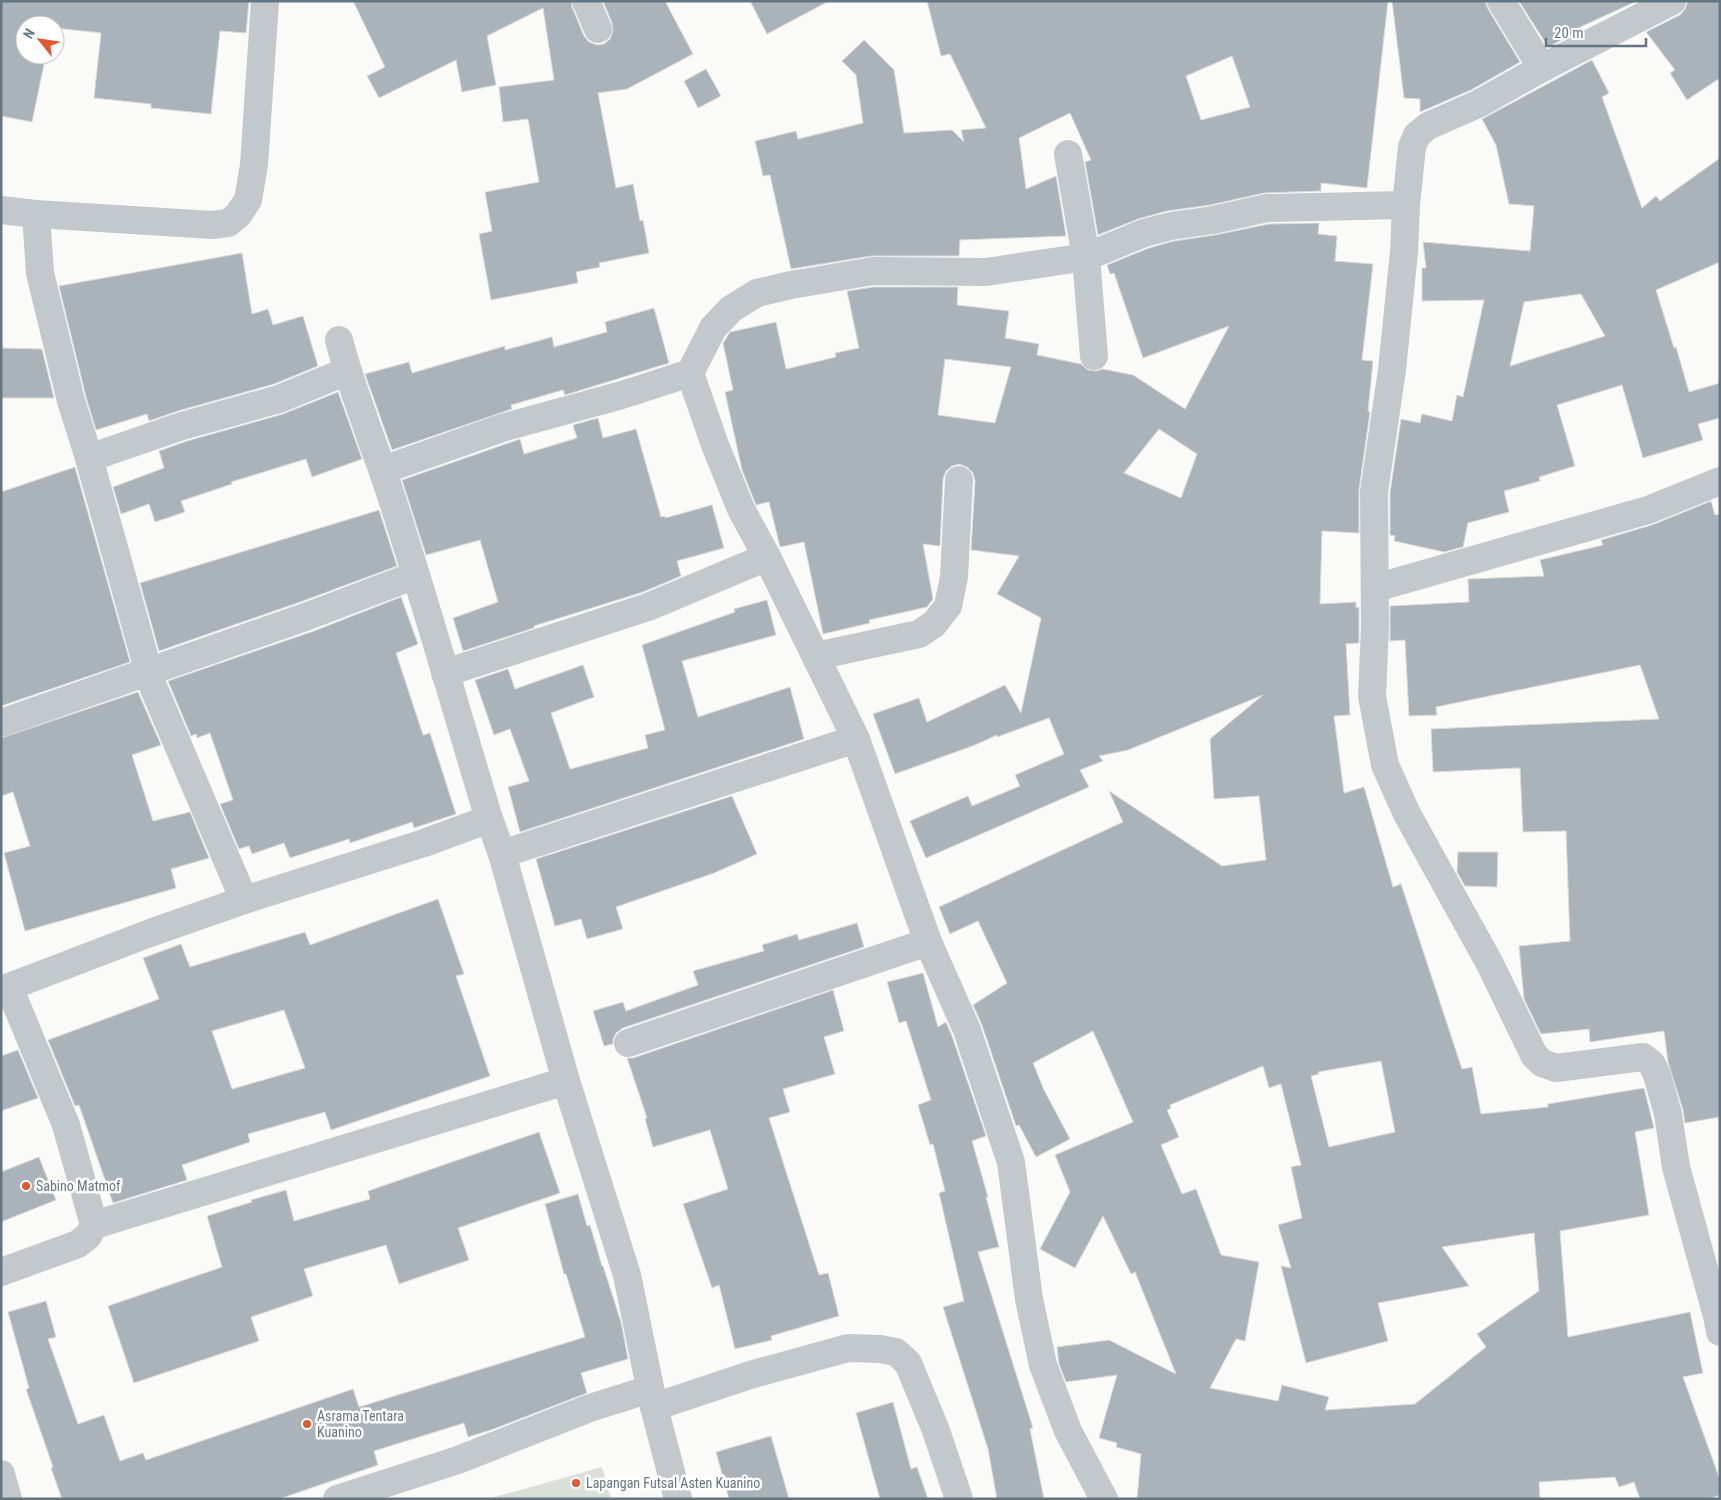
<svg xmlns="http://www.w3.org/2000/svg" width="1721" height="1500" font-family="'Roboto Condensed',sans-serif">
  <style>
    .green { fill: #dadfd7 }
    .building { fill: #aab3b9; stroke: #dcdcda; fill-rule: evenodd }
    .lines { fill: none; stroke-linecap: round; stroke-linejoin: round }
    .minor { stroke: #c3c8cc; stroke-width: 28 }
    .poi-dot { fill: #e4572e; stroke: #fff; stroke-width: 2 }
    .labels { text-anchor: middle; stroke-width: 5; stroke-linejoin: round; paint-order: stroke }
    .poi-label { font-size: 14px; fill: #657683; stroke: #fff; text-anchor: start }
  </style>
  <rect width="100%" height="100%" fill="#fafaf8"/>
  <polygon class="green" points="602,1467 611,1499 488,1499"/>
  <g class="building">
    <polygon points="1,1 249,1 246,33 220,31 211,114 151,108 151,104 94,98 101,33 55,28 55,25 25,25 25,55 46,55 32,122 1,116"/>
    <polygon points="353,1 571,1 572,7 584,36 589,42 597,45 604,44 610,39 613,31 612,23 603,1 665,1 693,54 627,89 598,93 616,188 633,184 640,221 643,220 649,253 599,263 600,267 576,272 578,283 491,300 479,234 492,231 485,192 539,182 528,119 503,122 499,87 554,80 543,8 487,36 496,85 462,92 456,60 379,98 367,76 385,67"/>
    <polygon points="750,1 829,1 767,34"/>
    <path d="M927 1H1388L1367 188 1321 183V191L1264 193 1210 205 1167 211 1138 219 1098 235 1085 162 1091 160 1070 113 1019 138 1026 189 1056 176 1066 236 960 240 959 256H871L791 269 770 175 763 176 755 141 796 131 798 139 863 123 856 75 842 61 864 40 894 70 904 133 952 130 964 142 961 130 986 128 950 54 941 56ZM1232 56 1250 107 1201 120 1186 76Z"/>
    <polygon points="1392,1 1485,1 1488,9 1520,62 1471,90 1420,112 1420,99 1404,98"/>
    <polygon points="1519,1 1637,1 1576,29 1577,32 1548,47"/>
    <polygon points="1688,1 1720,1 1720,78 1687,100 1670,73 1675,70 1646,32 1680,15 1685,9"/>
    <path d="M1592 60 1609 93 1602 97 1642 208 1656 196 1660 201 1720 158V262L1656 290 1674 348 1676 347 1689 392 1720 383V418L1698 424 1703 440 1643 458 1622 385 1557 405 1575 466 1539 477 1540 481 1504 491 1509 512 1468 523 1463 547 1444 552 1394 541 1395 536 1390 535V493L1401 419 1420 423 1422 414 1452 421 1457 395 1463 397 1484 300 1422 301V268H1426L1423 242 1530 251 1534 206 1509 204 1496 145 1482 119ZM1581 294 1605 336 1510 366 1524 302Z"/>
    <polygon points="706,69 721,96 698,108 684,81"/>
    <path d="M1319 223 1318 234 1337 236 1335 261 1373 264 1362 360 1373 361 1368 411 1370 412 1359 490V533L1322 531 1320 604 1356 602V608L1359 607V643L1346 644 1350 715 1334 716 1344 793 1364 787 1393 887 1401 884 1462 1069 1472 1067 1481 1114 1548 1107V1104L1644 1088 1654 1128 1635 1132 1649 1215 1560 1231 1568 1337 1690 1312 1703 1373 1683 1377 1720 1480V1495L1709 1499H1640L1634 1482 1619 1487 1615 1477 1539 1482 1540 1499H1137L1141 1454 1116 1447 1117 1443 1099 1438 1117 1375 1066 1382 1059 1364 1057 1347 1109 1340 1176 1374 1135 1272 1131 1274 1103 1216 1075 1268 1040 1249 1070 1192 1055 1155 1133 1122 1093 1031 1033 1063 1044 1090 1070 1139 1036 1157 1019 1125 1016 1126 982 1025 973 1005 1007 983 978 921 950 934 939 907 1123 822 1109 791 1222 866 1266 860 1259 796 1214 799 1210 739 1263 695 1128 750 1099 756 1103 761 1080 770 1089 787 926 858 910 821 968 796 972 806 1020 786 1015 775 1064 754 1049 718 997 737V735L975 745 895 774 873 714 919 698 927 722 1005 685 1021 713 1041 618 997 594 1019 556 971 550 975 481 973 473 967 467 959 464 952 466 946 471 943 479 940 546 923 544 933 599 927 607 869 620 870 623 823 634 804 542 780 547 769 502 756 505 742 470 725 392 733 390 723 343 730 332 776 322 786 369 836 357 835 353 859 348 847 291 874 287H958L957 305 1009 311 1005 338 1039 344 1037 355 1081 364 1088 370 1096 371 1103 369 1133 375 1185 409 1229 326 1143 358 1114 273 1110 274 1107 265 1149 248 1174 241 1215 235 1269 224ZM945 359 1011 367 995 423 938 415ZM1159 429 1197 454 1181 498 1124 473ZM1381 1061 1395 1132 1329 1147 1311 1076 1319 1074 1318 1072ZM1263 1066 1269 1088 1281 1084 1301 1165 1291 1167 1302 1218 1278 1225 1291 1268 1281 1266 1306 1363 1388 1341 1378 1303 1469 1286 1442 1247 1534 1233 1539 1291 1477 1334 1486 1347 1415 1404 1325 1410 1329 1397 1282 1385 1278 1401 1210 1388 1236 1339 1245 1341 1259 1262 1221 1255 1196 1189 1182 1194 1161 1145 1179 1137 1167 1110 1171 1108 1170 1105Z"/>
    <polygon points="242,253 252,314 268,309 273,325 303,316 318,366 274,384 178,411 149,421 147,414 96,430 86,397 59,286"/>
    <polygon points="654,308 669,363 565,395 563,390 511,405 512,409 392,450 365,374 409,362 412,373 505,346 505,350 552,337 554,347 607,332 605,322"/>
    <polygon points="1,348 42,349 54,398 1,398"/>
    <polygon points="338,392 362,459 312,477 306,459 231,482 232,484 181,501 185,512 155,522 149,504 121,514 113,487 164,468 159,451 187,441 283,414"/>
    <polygon points="598,418 603,438 636,429 661,517 665,516 665,518 712,505 724,548 677,561 681,576 643,592 534,626 534,628 463,651 453,618 498,602 480,540 426,555 402,480 520,439 524,454 577,438 573,425"/>
    <polygon points="75,467 130,662 1,706 1,492"/>
    <polygon points="1711,501 1715,515 1720,514 1720,1117 1685,1123 1683,1110 1668,1062 1664,1031 1590,1042 1589,1029 1541,1034 1524,999 1519,946 1570,941 1566,831 1523,832 1520,768 1433,772 1431,729 1659,719 1640,665 1436,707 1437,715 1409,716 1405,640 1390,641 1390,606 1469,602 1468,579 1544,576 1540,560 1603,545 1601,540 1652,525"/>
    <polygon points="379,510 397,566 303,601 159,651 140,583"/>
    <polygon points="401,597 418,644 396,653 423,735 430,733 456,814 414,828 412,822 350,843 349,839 290,858 284,843 252,854 249,846 239,849 220,804 233,800 210,733 197,738 196,734 191,736 168,681 314,631"/>
    <polygon points="767,600 776,635 682,661 698,717 790,687 804,739 520,832 508,787 529,781 510,729 494,735 475,680 508,669 515,689 583,665 594,697 551,713 570,769 648,748 645,735 665,730 642,645 735,612 734,609"/>
    <polygon points="138,692 161,745 132,755 153,821 190,812 209,858 171,869 176,888 25,931 4,853 30,846 13,792 1,796 1,738"/>
    <polygon points="732,796 757,854 714,873 616,907 623,929 587,939 581,919 555,926 536,859"/>
    <polygon points="1458,852 1498,852 1497,887 1465,886 1457,872"/>
    <path d="M438 899 464 974 456 976 490 1076 331 1130 325 1112 248 1134 250 1142 182 1165 187 1180 113 1203 79 1105 75 1106 48 1040 159 999 143 958 181 944 190 967 305 932 310 945ZM284 1010 305 1068 232 1089 212 1031Z"/>
    <polygon points="857,923 864,947 623,1028 616,1033 613,1039 613,1044 604,1046 593,1011 623,1002 626,1011 698,985 693,971 764,951 762,945 797,934 799,940"/>
    <polygon points="923,973 938,1027 946,1022 952,1036 986,1136 972,1141 988,1197 986,1197 999,1247 978,1252 1033,1428 1030,1429 1044,1499 997,1499 988,1449 943,1307 964,1301 939,1193 945,1191 933,1144 930,1145 918,1105 931,1100 906,1021 899,1023 887,982"/>
    <polygon points="833,990 844,1031 824,1037 835,1074 783,1089 790,1112 769,1118 819,1275 828,1273 839,1316 771,1336 772,1340 735,1349 719,1285 712,1288 683,1204 728,1189 710,1130 653,1147 645,1119 647,1118 627,1058 633,1058"/>
    <polygon points="18,1050 38,1098 1,1111 1,1056"/>
    <polygon points="539,1132 560,1193 458,1228 469,1260 399,1284 386,1245 304,1269 313,1296 251,1317 259,1341 134,1383 108,1306 222,1267 207,1216 252,1202 251,1200 286,1190 294,1221 370,1199 368,1191"/>
    <polygon points="39,1157 56,1200 1,1222 1,1172"/>
    <polygon points="578,1194 587,1226 590,1225 602,1266 603,1266 621,1322 628,1359 581,1373 587,1393 491,1430 468,1437 464,1423 374,1451 378,1465 279,1499 62,1499 51,1468 53,1467 26,1389 29,1388 8,1312 46,1301 56,1337 48,1339 78,1424 104,1415 120,1461 143,1453 146,1460 353,1389 359,1407 585,1337 566,1274 564,1274 545,1204"/>
    <polygon points="893,1402 911,1469 917,1467 928,1499 880,1499 856,1413"/>
    <polygon points="771,1436 789,1499 729,1499 716,1452"/>
  </g>
  <g class="lines">
    <g class="minor">
      <polyline points="586,1 598,29"/>
      <polyline points="1501,1 1542,68"/>
      <polyline points="1672,1 1542,68 1478,104 1428,126 1417,135 1412,147 1406,205 1404,252 1392,370 1374,492 1375,626 1372,696 1385,765 1407,814 1490,964 1534,1055 1542,1063 1556,1068 1643,1057 1652,1064 1657,1075 1668,1114 1676,1167 1717,1316 1720,1332"/>
      <polyline points="1068,154 1086,257 986,272 873,271 791,285 757,293 731,309 713,328 690,373 715,445 741,509 767,557 856,739 928,942 967,1030 1011,1162 1029,1299 1043,1365 1068,1431 1104,1499"/>
      <polyline points="1,210 36,214 212,225 228,223 238,215 248,200 254,165 265,1"/>
      <path d="M339 340C353 395 376 448 393 502 427 607 457 713 489 819L502 854 566 1081 627 1275 654 1407 678 1499"/>
      <polyline points="1094,356 1086,257 1144,233 1171,226 1213,220 1267,208 1406,205"/>
      <polyline points="89,458 182,426 279,399 347,371"/>
      <polyline points="383,470 502,428 622,395 690,373"/>
      <polyline points="1375,588 1648,510 1720,481"/>
      <polyline points="816,656 919,634 934,624 948,606 954,577 959,480"/>
      <polyline points="445,673 648,607 767,557"/>
      <polyline points="1,723 308,616 416,575"/>
      <polyline points="502,854 856,739"/>
      <polyline points="244,900 424,843 489,819"/>
      <polyline points="1,990 150,933 244,900 152,684 89,458 71,401 40,273 36,214"/>
      <polyline points="628,1043 928,942"/>
      <polyline points="94,1225 566,1081"/>
      <polyline points="1,1272 78,1244 88,1236 94,1225 66,1125 9,987"/>
      <polyline points="654,1407 750,1375 848,1348 880,1349 896,1352 908,1363 935,1428 959,1499"/>
      <polyline points="1,1474 8,1499"/>
      <polyline points="337,1499 458,1460 590,1408 650,1389"/>
    </g>
  </g>
  <g class="poi-dot">
    <circle cx="26" cy="1186" r="5"/>
    <circle cx="307" cy="1424" r="5"/>
    <circle cx="576" cy="1483" r="5"/>
  </g>
  <g class="labels">
    <g class="poi-label">
      <text x="36" y="1191">Sabino Matmof</text>
      <text x="317" y="1421">Asrama Tentara<tspan x="317" dy="16">Kuanino</tspan></text>
      <text x="586" y="1488">Lapangan Futsal Asten Kuanino</text>
    </g>
  </g>
  <rect width="1721" height="1500" fill="none" stroke="#657683" stroke-width="5"/>
  <g transform="translate(40 40) rotate(300)"><circle r="24" fill="#ffffff" stroke="#c1c8cd"/>
  <path d="M0-4L9 19L0 12L-9 19Z" fill="#e4572e"/>
  <text y="-8" font-size="14" font-weight="bold" text-anchor="middle" fill="#657683">N</text>
  </g>
  <path d="M1546 38v8h100v-8" fill="none" stroke="#657683" stroke-width="2.5"/>
  <text x="1554" y="38" font-size="15" fill="#657683" stroke="#ffffff" stroke-width="4" paint-order="stroke">20 m</text>
</svg>
